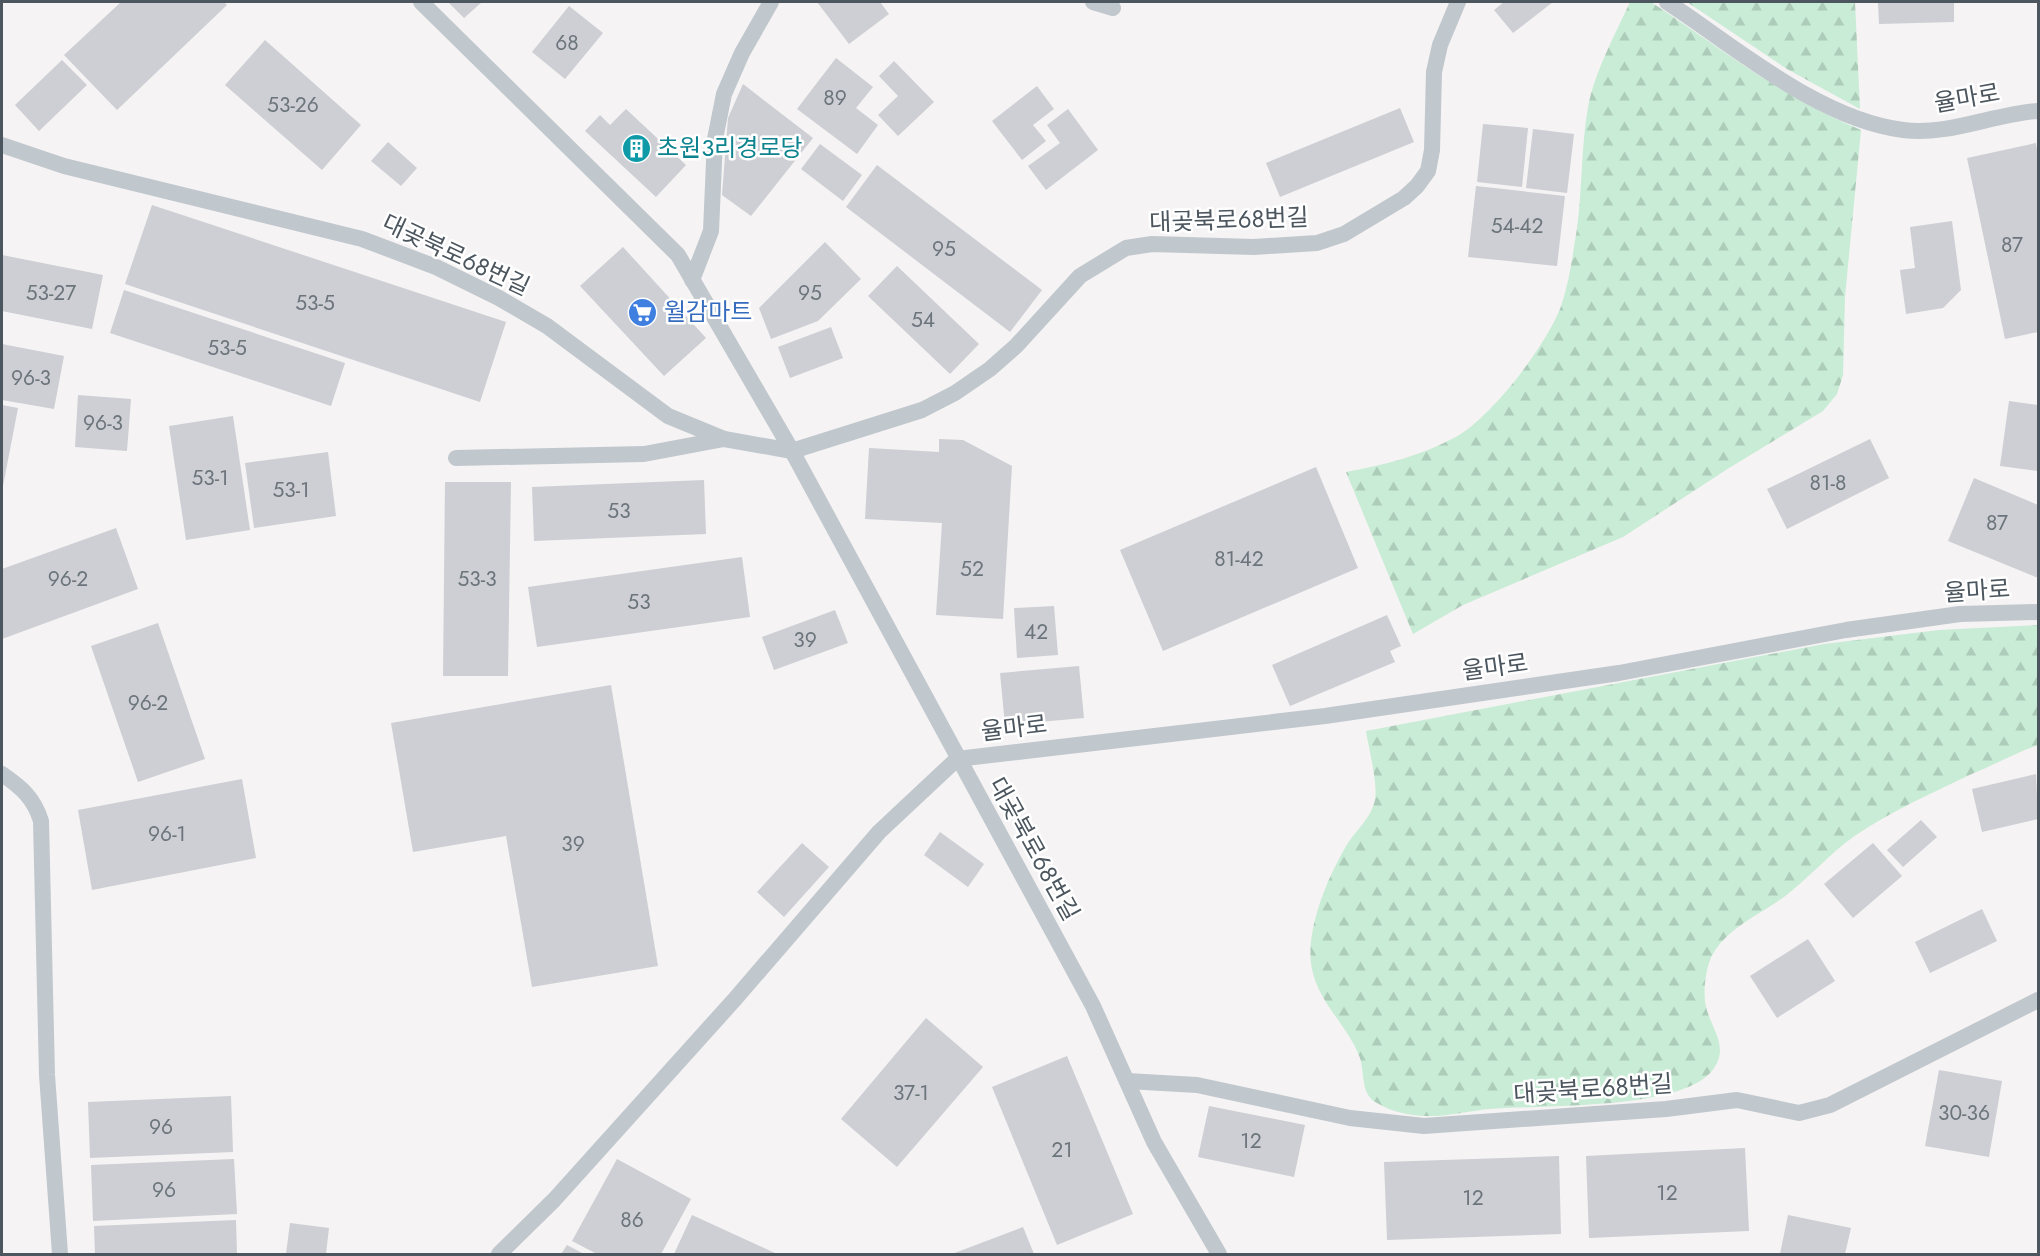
<svg xmlns="http://www.w3.org/2000/svg" width="2040" height="1256" font-family="Jost,'Noto Sans KR',sans-serif">
  <style>
    .forest { fill: url(#forest-firs) }
    .building { fill: #cdcfd4 }
    .lines { fill: none; stroke-linecap: round; stroke-linejoin: round }
    .service { stroke: #c0c7cd; stroke-width: 16 }
    .labels { text-anchor: middle; stroke-width: 5; stroke-linejoin: round; paint-order: stroke }
    .number-label { font-size: 21px; fill: #6c747c }
    .street-label { font-size: 24px; fill: #4c565e; stroke: #fff }
    .culture-label { font-size: 24px; fill: #0d838f; stroke: #fff; text-anchor: start }
    .shop-label { font-size: 24px; fill: #366cbe; stroke: #fff; text-anchor: start }
  </style>
  <defs>
    <pattern id="forest-firs" width="22" height="20" patternUnits="userSpaceOnUse" patternTransform="scale(1.5)"><rect width="22" height="20" fill="#c8ecd5"/><path d="M5 1l3.5 6h-7zM16 11l3.5 6h-7z" fill="#adccb9"/></pattern>
  </defs>
  <rect width="100%" height="100%" fill="#f5f3f3"/>
  <g class="forest">
    <path d="M1630 2H1651C1719 47 1784 99 1861 130L1845 297 1843 375 1837 394 1823 411 1729 468 1623 537 1463 605 1413 634 1346 472C1384 465 1420 456 1454 438 1490 419 1545 347 1560 309 1567 290 1571 267 1574 247 1583 201 1580 153 1588 107 1595 71 1615 35 1630 2Z"/>
    <polygon points="1687,2 1855,2 1860,109 1787,69"/>
    <path d="M2038 625V745C2017 752 1996 764 1974 773 1934 792 1893 810 1856 835 1830 853 1809 878 1784 897 1759 915 1719 932 1709 963 1705 975 1703 995 1706 1007 1712 1031 1731 1048 1711 1072 1678 1110 1540 1105 1489 1109 1468 1111 1446 1117 1426 1116 1410 1116 1390 1111 1377 1103 1360 1094 1365 1074 1360 1058 1348 1025 1319 1004 1312 969 1304 931 1329 874 1348 843 1358 828 1371 818 1375 800 1378 783 1369 750 1366 731L1824 644 1939 630Z"/>
  </g>
  <g class="building">
    <polygon points="121,2 224,2 227,5 117,110 64,55"/>
    <polygon points="448,2 482,2 464,18"/>
    <polygon points="817,2 880,2 889,14 849,44"/>
    <polygon points="1504,2 1553,2 1513,33 1494,10"/>
    <polygon points="1878,2 1954,2 1954,22 1879,24"/>
    <polygon points="569,6 603,33 565,79 532,52"/>
    <polygon points="265,40 361,125 322,170 225,85"/>
    <polygon points="836,58 873,87 856,108 878,125 857,154 797,109"/>
    <polygon points="62,60 87,85 39,131 15,105"/>
    <polygon points="894,61 934,102 898,136 878,115 898,96 879,76"/>
    <polygon points="743,84 813,138 751,216 722,195 728,118"/>
    <polygon points="1037,86 1054,109 1033,125 1046,141 1022,160 992,121"/>
    <polygon points="1400,108 1414,142 1280,197 1266,163"/>
    <polygon points="626,109 686,165 656,197 585,131 600,115 610,125"/>
    <polygon points="1068,109 1098,150 1046,190 1028,166 1060,143 1047,125"/>
    <polygon points="1483,124 1528,128 1522,187 1477,182"/>
    <polygon points="1533,129 1574,134 1567,193 1526,188"/>
    <polygon points="388,142 417,168 401,186 371,161"/>
    <polygon points="2036,143 2038,156 2038,332 2005,339 1967,158"/>
    <polygon points="820,144 862,175 843,201 801,169"/>
    <polygon points="877,165 1042,290 1010,332 846,207"/>
    <polygon points="1476,186 1565,196 1557,266 1468,257"/>
    <polygon points="152,205 506,322 480,402 125,284"/>
    <polygon points="1952,221 1961,290 1943,308 1906,314 1900,270 1915,268 1910,227"/>
    <polygon points="825,242 861,279 818,321 771,339 759,308"/>
    <polygon points="623,247 706,338 664,376 580,286"/>
    <polygon points="2,255 103,275 92,329 2,311"/>
    <polygon points="897,266 979,344 950,374 868,296"/>
    <polygon points="124,290 345,363 331,406 110,333"/>
    <polygon points="831,327 843,358 790,378 778,347"/>
    <polygon points="2,344 64,356 54,409 2,400"/>
    <polygon points="78,395 131,399 127,451 75,447"/>
    <polygon points="2009,401 2038,405 2038,471 2000,466"/>
    <polygon points="2,405 18,408 3,486 2,486"/>
    <polygon points="233,416 250,530 186,540 169,426"/>
    <polygon points="939,439 963,440 1012,466 1003,619 936,615 942,523 865,519 869,448 939,452"/>
    <polygon points="1870,439 1889,478 1787,529 1767,489"/>
    <polygon points="328,452 336,516 254,528 245,463"/>
    <polygon points="1316,467 1358,568 1163,651 1120,550"/>
    <polygon points="1974,478 2038,505 2038,578 1948,541"/>
    <polygon points="704,480 706,534 534,541 532,487"/>
    <polygon points="445,482 511,482 508,676 443,676"/>
    <polygon points="116,528 138,589 2,639 2,569"/>
    <polygon points="742,557 750,617 537,647 528,587"/>
    <polygon points="1054,606 1058,655 1017,658 1014,608"/>
    <polygon points="835,610 848,643 774,670 762,637"/>
    <polygon points="1387,615 1401,646 1390,651 1395,662 1290,706 1272,665"/>
    <polygon points="158,623 205,759 138,782 91,646"/>
    <polygon points="1079,666 1084,718 1005,725 1000,673"/>
    <polygon points="611,685 658,966 532,987 506,836 413,852 391,723"/>
    <polygon points="2036,774 2038,819 1982,832 1972,789"/>
    <polygon points="242,779 256,858 92,890 78,810"/>
    <polygon points="1921,820 1937,837 1903,867 1887,850"/>
    <polygon points="940,832 984,864 968,887 924,855"/>
    <polygon points="802,843 829,867 784,917 757,892"/>
    <polygon points="1873,843 1902,876 1853,918 1824,884"/>
    <polygon points="1982,909 1997,941 1930,973 1915,942"/>
    <polygon points="1808,939 1835,981 1777,1018 1750,976"/>
    <polygon points="926,1018 983,1067 897,1167 841,1119"/>
    <polygon points="1067,1056 1133,1214 1057,1245 992,1087"/>
    <polygon points="1939,1070 2002,1081 1989,1157 1925,1146"/>
    <polygon points="231,1096 233,1152 90,1158 88,1102"/>
    <polygon points="1209,1106 1305,1125 1294,1177 1198,1157"/>
    <polygon points="1745,1148 1749,1231 1589,1238 1586,1156"/>
    <polygon points="1559,1156 1561,1234 1387,1240 1384,1162"/>
    <polygon points="234,1159 237,1214 93,1221 91,1165"/>
    <polygon points="617,1159 691,1199 661,1254 597,1254 572,1241"/>
    <polygon points="692,1215 777,1254 674,1254"/>
    <polygon points="1788,1215 1851,1228 1845,1254 1780,1254"/>
    <polygon points="236,1220 237,1254 95,1254 94,1226"/>
    <polygon points="290,1223 329,1228 326,1254 286,1254"/>
    <polygon points="1023,1227 1034,1254 952,1254"/>
    <polygon points="567,1245 584,1254 561,1254"/>
  </g>
  <g class="lines">
    <g class="service">
      <polyline points="421,2 678,255 792,451 1093,1006 1154,1142 1219,1254"/>
      <polyline points="1093,2 1113,8"/>
      <path d="M1667 2C1736 47 1818 119 1903 130 1948 136 1993 114 2038 111"/>
      <polyline points="2,145 64,166 362,239 436,267 499,298 547,326 668,416 724,439 792,451 922,410 955,393 990,369 1016,346 1080,276 1126,248 1152,244 1254,247 1317,243 1344,234 1404,198 1417,186 1428,171 1432,150 1434,72 1440,45 1458,2"/>
      <polyline points="692,280 711,231 715,139 724,94 742,53 771,2"/>
      <polyline points="456,458 644,454 724,439"/>
      <path d="M2 774C21 787 34 798 41 821L47 1075 60 1254"/>
      <polyline points="1127,1081 1197,1085 1350,1118 1424,1126 1666,1109 1737,1100 1799,1113 1830,1105 2038,1000"/>
      <polyline points="499,1254 554,1200 735,999 879,832 957,759 1325,716 1619,673 1846,630 1960,614 2038,612"/>
    </g>
  </g>
  <defs>
    <symbol id="building-disc" viewBox="-11 -11 22 22"><circle r="9.5" fill="#0f9aa8" stroke="#fff"/><path d="M-4-6H4V6H1V3H-1V6H-4ZM-2.5-4.3h1.7v1.8h-1.7ZM.8-4.3h1.7v1.8H.8ZM-2.5-1h1.7V.8h-1.7ZM.8-1h1.7V.8H.8Z" fill="#fff"/></symbol>
    <symbol id="supermarket-disc" viewBox="-11 -11 22 22"><circle r="9.5" fill="#3f7fe0" stroke="#fff"/><path d="M-6-5.5h2.5l.6 2H6L4.5 2H-2.5L-4.4-4H-6ZM-1.5 3.2a1.3 1.3 0 1 0 .1 0ZM3 3.2a1.3 1.3 0 1 0 .1 0Z" fill="#fff"/></symbol>
  </defs>
  <g fill-rule="evenodd">
    <use href="#building-disc" x="620" y="132" width="33" height="33"/>
    <use href="#supermarket-disc" x="626" y="296" width="33" height="33"/>
  </g>
  <g class="labels">
    <g class="number-label">
      <text x="567" y="50">68</text>
      <text x="835" y="105">89</text>
      <text x="293" y="112">53-26</text>
      <text x="1517" y="233">54-42</text>
      <text x="2012" y="252">87</text>
      <text x="944" y="256">95</text>
      <text x="51" y="300">53-27</text>
      <text x="810" y="300">95</text>
      <text x="315" y="310">53-5</text>
      <text x="923" y="327">54</text>
      <text x="227" y="355">53-5</text>
      <text x="31" y="385">96-3</text>
      <text x="103" y="430">96-3</text>
      <text x="210" y="485">53-1</text>
      <text x="1828" y="490">81-8</text>
      <text x="291" y="497">53-1</text>
      <text x="619" y="518">53</text>
      <text x="1997" y="530">87</text>
      <text x="1239" y="566">81-42</text>
      <text x="972" y="576">52</text>
      <text x="68" y="586">96-2</text>
      <text x="477" y="586">53-3</text>
      <text x="639" y="609">53</text>
      <text x="1036" y="639">42</text>
      <text x="805" y="647">39</text>
      <text x="148" y="710">96-2</text>
      <text x="167" y="841">96-1</text>
      <text x="573" y="851">39</text>
      <text x="911" y="1100">37-1</text>
      <text x="1964" y="1120">30-36</text>
      <text x="161" y="1134">96</text>
      <text x="1251" y="1148">12</text>
      <text x="1062" y="1157">21</text>
      <text x="164" y="1197">96</text>
      <text x="1667" y="1200">12</text>
      <text x="1473" y="1205">12</text>
      <text x="632" y="1227">86</text>
    </g>
    <g class="street-label">
      <text transform="translate(1967 98) rotate(-10)" y="8">율마로</text>
      <text transform="translate(1229 220) rotate(-2)" y="8">대곶북로68번길</text>
      <text transform="translate(456 255) rotate(25)" y="8">대곶북로68번길</text>
      <text transform="translate(1977 591) rotate(-4)" y="8">율마로</text>
      <text transform="translate(1495 667) rotate(-8)" y="8">율마로</text>
      <text transform="translate(1014 728) rotate(-7)" y="8">율마로</text>
      <text transform="translate(1034 849) rotate(61)" y="8">대곶북로68번길</text>
      <text transform="translate(1593 1089) rotate(-4)" y="8">대곶북로68번길</text>
    </g>
    <g class="culture-label">
      <text x="657" y="156">초원3리경로당</text>
    </g>
    <g class="shop-label">
      <text x="664" y="320">월감마트</text>
    </g>
  </g>
  <rect width="2040" height="1256" fill="none" stroke="#4c565e" stroke-width="6"/>
</svg>
